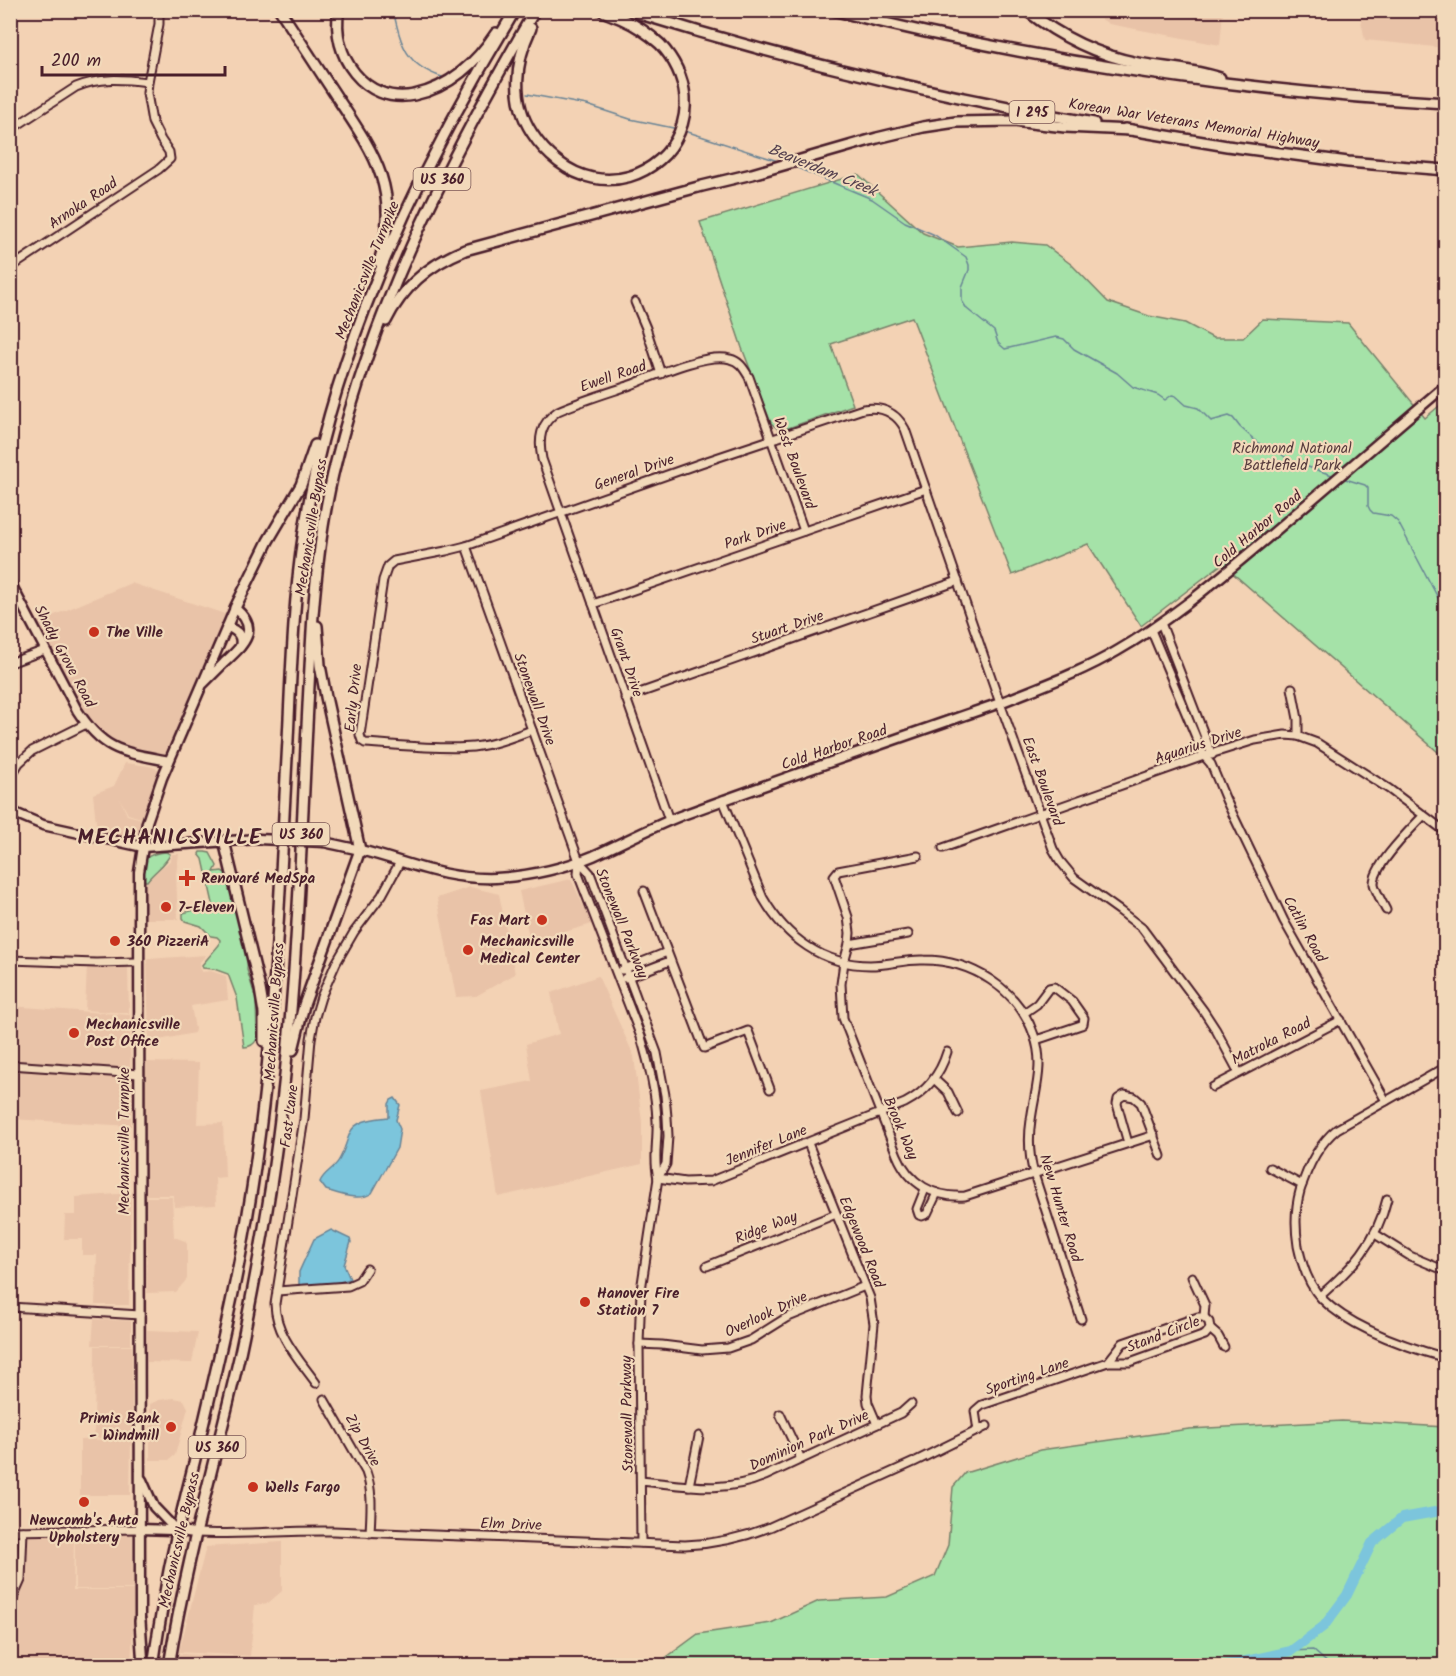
<svg xmlns="http://www.w3.org/2000/svg" width="1456" height="1676" font-family="Kalam,sans-serif">
  <style>
    .built { fill: #e9c3a8 }
    .green { fill: #a5e2a8; stroke: #78806a; stroke-width: 1.5 }
    .water { fill: #7cc5dc; stroke: #688395; stroke-width: 1.5 }
    .lines { fill: none; stroke-linecap: round; stroke-linejoin: round }
    .stream { stroke: #688395; stroke-width: 1.5 }
    .river { stroke: #7cc5dc; stroke-width: 10 }
    .minor-casing { stroke: #4a1f2b; stroke-width: 11 }
    .major-casing { stroke: #4a1f2b; stroke-width: 13 }
    .highway-casing { stroke: #4a1f2b; stroke-width: 14 }
    .minor { stroke: #f2d9ba; stroke-width: 7 }
    .major { stroke: #f2d9ba; stroke-width: 8 }
    .highway { stroke: #f2d9ba; stroke-width: 9 }
    .major-bridge-casing { stroke: #4a1f2b; stroke-width: 13; stroke-linecap: butt }
    .major-bridge { stroke: #f2d9ba; stroke-width: 8 }
    .poi-dot { fill: #c8321e; stroke: #f2d9ba; stroke-width: 2 }
    .labels { text-anchor: middle; stroke-width: 4.5; stroke-linejoin: round; paint-order: stroke }
    .shield { fill: #f2d9ba; stroke: #7c5756; stroke-width: 1.5 }
    .shield-label { font-size: 14px; font-weight: bold; fill: #4a1f2b }
    .street-label { font-size: 15px; fill: #4a1f2b; stroke: #f2d9ba }
    .park-label { font-size: 15px; fill: #583c3e; stroke: #f2d9ba }
    .poi-label { font-size: 15px; font-weight: bold; fill: #4a1f2b; stroke: #f2d9ba; text-anchor: start }
    .water-label { font-size: 16px; font-style: italic; fill: #54404e; stroke: #f2d9ba }
    .district-label { font-size: 21px; font-weight: bold; letter-spacing: 1.5px; fill: #4a1f2b; stroke: #f2d9ba }
  </style>
  <rect width="100%" height="100%" fill="#f3d2b4"/>
  <filter id="ink" filterUnits="userSpaceOnUse"><feTurbulence type="fractalNoise" baseFrequency=".0167" numOctaves="2"/><feDisplacementMap in="SourceGraphic" scale="12" xChannelSelector="R" yChannelSelector="G"/><feConvolveMatrix kernelMatrix="1 2 1 2 8 2 1 2 1" color-interpolation-filters="sRGB"/></filter>
  <g filter="url(#ink)">
    <g class="built">
      <polygon points="1089,11 1223,11 1220,45 1109,24"/>
      <polygon points="1359,11 1445,11 1445,48 1365,40"/>
      <polygon points="131,583 228,615 169,755 110,742 94,728 85,717 38,622"/>
      <polygon points="125,763 149,766 160,770 141,818 128,814 120,799 127,815 142,819 136,838 131,840 97,832 93,794 114,786"/>
      <polygon points="172,854 179,854 176,874 178,919 144,919 144,885 153,875 171,860"/>
      <polygon points="571,879 592,924 530,942 519,891"/>
      <polygon points="470,887 499,894 515,974 476,996 456,997 437,898"/>
      <polygon points="206,955 200,962 199,968 202,972 211,971 226,976 228,1000 191,1006 195,1029 194,1033 149,1042 147,960 148,959"/>
      <polygon points="87,966 128,967 129,1013 85,1010"/>
      <polygon points="598,976 634,1056 642,1122 642,1164 498,1197 481,1091 532,1081 526,1044 559,1034 551,993"/>
      <polygon points="10,1006 130,1015 131,1126 11,1119"/>
      <polygon points="146,1062 199,1063 197,1124 223,1123 225,1177 215,1178 216,1205 174,1207 173,1195 146,1195"/>
      <polygon points="131,1193 129,1305 95,1305 97,1255 82,1255 82,1239 64,1239 65,1215 76,1215 76,1197"/>
      <polygon points="146,1197 172,1197 174,1237 185,1241 187,1244 187,1279 176,1292 147,1293"/>
      <polygon points="94,1319 131,1321 131,1345 92,1345"/>
      <polygon points="147,1330 198,1332 192,1363 147,1362"/>
      <polygon points="95,1346 132,1346 132,1438 94,1438"/>
      <polygon points="174,1398 184,1400 188,1408 175,1455 169,1460 150,1460 150,1404 159,1400"/>
      <polygon points="131,1439 130,1495 80,1495 80,1440"/>
      <polygon points="132,1535 133,1589 75,1589 75,1536"/>
      <polygon points="10,1536 74,1536 73,1590 135,1590 131,1665 11,1665"/>
      <polygon points="282,1542 282,1591 268,1603 255,1605 250,1656 179,1652 206,1547"/>
      <polygon points="179,1654 286,1660 286,1665 178,1665"/>
    </g>
    <g class="green">
      <polygon points="858,174 923,233 958,247 1012,242 1045,245 1072,265 1108,302 1149,316 1185,323 1213,338 1243,338 1263,319 1348,323 1425,418 1445,401 1445,758 1222,564 1141,626 1088,544 1012,575 912,317 831,344 853,405 780,431 771,423 742,348 700,222"/>
      <path d="M166 852 170 854C168 863 153 872 147 881H144C144 860 142 854 166 852Z"/>
      <path d="M200 852H205L210 853 217 866 214 872 222 871 227 874 248 957 247 970 256 999 257 1039C254 1045 250 1047 244 1047L237 998 228 974 214 969 203 968 202 965 219 945 220 940 217 937 211 936 201 926 185 921 183 918V913L198 909 200 911 214 908 203 859 199 854Z"/>
      <polygon points="1342,1421 1445,1427 1445,1665 656,1665 698,1634 771,1623 819,1601 887,1597 935,1576 948,1545 953,1487 965,1473 1040,1450 1189,1429"/>
    </g>
    <g class="water">
      <path d="M395 1098 400 1105 396 1120 400 1129 397 1148 372 1193C360 1202 340 1194 326 1190L320 1182C323 1173 334 1169 339 1160 344 1152 346 1142 350 1133 356 1119 376 1119 389 1117V1104L391 1100Z"/>
      <polygon points="331,1230 350,1239 351,1242 344,1265 350,1279 332,1284 302,1286 299,1284 299,1272 314,1239"/>
    </g>
    <g class="lines">
      <g class="stream">
        <path d="M393 10C401 44 405 65 442 77"/>
        <polyline points="527,94 587,105 630,119 678,129"/>
        <polyline points="685,131 781,162"/>
        <polyline points="793,166 872,199 905,222 935,235 966,257 969,265 969,270 962,287 962,301 967,309 994,331 998,343 1005,349 1056,337 1064,339 1074,349 1117,373 1133,387 1158,395 1165,400 1172,395 1176,396 1186,405 1198,408 1211,421 1229,416 1233,418 1240,427 1258,443 1280,453 1290,461 1335,476"/>
        <polyline points="1342,478 1365,485 1368,488 1368,506 1370,510 1373,513 1391,516 1398,522 1446,613"/>
        <polyline points="1291,1651 1313,1650 1331,1666"/>
      </g>
      <polyline class="river" points="1218,1666 1237,1663 1291,1651 1324,1626 1347,1595 1372,1543 1402,1518 1446,1510"/>
      <defs>
        <g id="minor">
          <path d="M10 130 76 87C100 77 122 79 148 82"/>
          <polyline points="10,268 159,169 170,159 169,152 161,140 152,122 147,93 148,82 159,24 159,10"/>
          <polyline points="635,302 646,328 661,374"/>
          <polyline points="466,546 579,861 590,873 657,1053 665,1095 667,1117 668,1136 666,1164 658,1178 641,1290 639,1344 641,1543"/>
          <polyline points="593,604 926,489"/>
          <polyline points="1161,623 1212,755"/>
          <polyline points="1151,630 1204,756 1211,764 1226,800 1284,921 1386,1101"/>
          <polyline points="10,663 45,650"/>
          <polyline points="1292,688 1298,719 1298,736"/>
          <polyline points="625,698 958,581"/>
          <path d="M532 730C513 737 493 745 473 747 441 750 399 745 365 743L362 741 360 735 383 580 388 566 394 561 446 551 466 546 701 463 863 409C881 406 896 412 905 429L1000 703 1053 849 1060 861 1074 878 1120 911 1142 928 1203 1010 1216 1030 1239 1073"/>
          <polyline points="10,778 19,763 32,751 86,724"/>
          <path d="M723 800 763 898C786 938 823 965 870 965 888 965 906 959 924 960 972 960 1018 989 1034 1035 1045 1064 1035 1090 1031 1120 1028 1139 1029 1156 1034 1174L1081 1319"/>
          <path d="M669 820 542 459C538 439 540 423 558 411 581 401 604 394 628 386 652 377 706 352 730 359 740 361 744 369 749 377L804 531"/>
          <polyline points="943,848 1204,756 1255,740 1285,735 1298,736 1317,743 1389,789 1446,832"/>
          <path d="M918 856 838 871 834 876 848 917 850 933 849 944 844 962 841 984 843 1018 897 1155C909 1184 934 1198 965 1196L1154 1135"/>
          <path d="M579 861 578 874 641 1037C649 1065 656 1092 657 1121 658 1141 653 1159 658 1178"/>
          <polyline points="644,891 704,1048 748,1031 770,1089"/>
          <path d="M1386 910C1383 904 1375 890 1374 884 1373 866 1411 829 1423 816"/>
          <polyline points="849,944 908,934"/>
          <polyline points="10,960 96,963 138,962"/>
          <polyline points="622,970 667,952"/>
          <polyline points="625,978 670,961"/>
          <polyline points="1024,1013 1037,1004 1049,988 1054,987 1072,1001 1084,1018 1083,1024 1081,1025 1036,1040"/>
          <polyline points="10,1065 139,1074"/>
          <path d="M1446 1067 1337 1129C1317 1145 1307 1168 1300 1191 1295 1209 1295 1227 1298 1246 1302 1265 1308 1285 1322 1299 1351 1328 1407 1347 1446 1358"/>
          <polyline points="934,1079 948,1092 958,1113"/>
          <polyline points="1213,1087 1341,1020"/>
          <polyline points="808,1143 870,1298 874,1324 867,1395 868,1403 877,1424"/>
          <polyline points="1128,1143 1117,1104 1118,1099 1124,1095 1134,1097 1141,1103 1161,1156"/>
          <polyline points="1270,1168 1302,1185"/>
          <path d="M658 1178 685 1182 711 1181 905 1103C926 1092 940 1075 947 1052"/>
          <polyline points="925,1189 917,1209 919,1215 922,1216 927,1214 937,1193"/>
          <polyline points="1375,1234 1410,1256 1446,1271"/>
          <polyline points="707,1266 836,1214"/>
          <polyline points="1192,1277 1205,1305 1204,1317"/>
          <polyline points="277,1291 348,1286 359,1281 367,1269"/>
          <path d="M1320 1296C1352 1268 1377 1242 1387 1199"/>
          <polyline points="10,1307 140,1315"/>
          <polyline points="1210,1329 1218,1336 1224,1347"/>
          <polyline points="639,1344 662,1345 702,1350 728,1348 751,1340 786,1318 865,1286"/>
          <path d="M316 1383C298 1358 276 1335 275 1304L304 1119 311 1039 315 1017 321 997 336 963 354 932 382 895 400 862"/>
          <path d="M324 1399 366 1472C373 1491 371 1512 370 1533"/>
          <polyline points="780,1414 801,1459"/>
          <polyline points="978,1431 975,1411 982,1405 1108,1362 1130,1362 1205,1335 1210,1329 1209,1322 1204,1317 1198,1317 1123,1343 1108,1362"/>
          <path d="M641 1481C686 1485 722 1494 765 1476L901 1413 911 1404"/>
          <polyline points="689,1486 699,1436"/>
          <polyline points="10,1531 140,1529"/>
          <path d="M195 1533C241 1535 287 1530 333 1531L685 1545C715 1544 742 1538 770 1527L914 1462 987 1426"/>
          <polyline points="10,1605 21,1580 23,1531"/>
        </g>
        <g id="major">
          <path d="M10 582 77 710C104 752 123 752 169 761"/>
          <path d="M227 627C237 630 243 636 240 647"/>
          <polyline points="10,811 43,825 143,847 258,839"/>
          <path d="M324 842C336 845 348 847 360 850 409 862 443 880 496 878 530 876 562 869 593 856 622 843 650 828 680 816 786 777 893 740 1000 703 1039 687 1080 673 1117 651 1171 620 1218 579 1266 539 1326 488 1386 437 1446 385"/>
          <polyline points="142,1480 154,1507 177,1531"/>
          <polyline points="140,1529 171,1530 195,1533"/>
          <path d="M140 1621 139 872 147 822 162 778 235 608C262 630 242 646 224 663 217 670 210 677 203 684"/>
        </g>
        <g id="highway">
          <path d="M280 10C299 39 317 67 336 96 374 153 402 191 379 262"/>
          <path d="M339 10C330 55 365 105 414 95 449 88 477 62 496 33"/>
          <path d="M627 10C780 58 937 96 1094 123"/>
          <path d="M832 10C1033 61 1239 91 1446 103"/>
          <path d="M1026 10C1059 36 1097 55 1138 63 1166 68 1193 69 1220 78"/>
          <path d="M531 28C515 62 511 101 532 133 546 155 568 173 593 178 643 188 689 147 685 97 683 77 674 59 660 44 649 34 636 25 622 19 615 16 608 14 601 10"/>
          <polyline points="1125,129 1227,146 1348,162 1446,170"/>
          <path d="M386 321C403 286 430 264 465 250L702 186 752 174 877 138 923 127 956 122 1014 121 1065 127 1131 130"/>
          <polyline points="235,608 268,541 301,485 315,445"/>
          <polyline points="224,841 260,989 264,1013 264,1041"/>
          <polyline points="293,1050 304,1005 360,850 326,697 320,665 317,626"/>
          <polyline points="140,1621 143,1666"/>
          <path d="M153 1666C159 1626 165 1586 174 1547 182 1508 193 1469 202 1430 223 1341 244 1251 256 1160 276 1021 280 880 288 740 292 657 294 573 311 492 339 350 404 202 476 77 488 55 502 33 515 10"/>
          <path d="M169 1666C186 1561 215 1461 239 1358 251 1301 262 1243 271 1185 300 997 301 805 313 615 317 564 323 512 336 462 375 301 452 153 535 10"/>
        </g>
      </defs>
      <use href="#minor" class="minor-casing"/>
      <use href="#major" class="major-casing"/>
      <use href="#highway" class="highway-casing"/>
      <use href="#minor" class="minor"/>
      <use href="#major" class="major"/>
      <use href="#highway" class="highway"/>
      <defs>
        <polyline id="major-bridge" points="258,839 324,842"/>
      </defs>
      <use href="#major-bridge" class="major-bridge-casing"/>
      <use href="#major-bridge" class="major-bridge"/>
    </g>
  </g>
  <g class="poi-dot">
    <circle cx="94" cy="632" r="6"/>
    <path d="M184 869h6v6h6v6h-6v6h-6v-6h-6v-6h6z"/>
    <circle cx="166" cy="907" r="6"/>
    <circle cx="542" cy="920" r="6"/>
    <circle cx="115" cy="941" r="6"/>
    <circle cx="468" cy="950" r="6"/>
    <circle cx="74" cy="1033" r="6"/>
    <circle cx="585" cy="1302" r="6"/>
    <circle cx="171" cy="1427" r="6"/>
    <circle cx="253" cy="1487" r="6"/>
    <circle cx="84" cy="1502" r="6"/>
  </g>
  <g class="labels">
    <g class="shield">
      <rect x="1009.5" y="101" width="45" height="22" rx="4.5"/>
      <rect x="413.5" y="168" width="57" height="22" rx="4.5"/>
      <rect x="272.5" y="823" width="57" height="22" rx="4.5"/>
      <rect x="188.5" y="1436" width="57" height="22" rx="4.5"/>
    </g>
    <g class="shield-label">
      <text x="1032" y="117">I 295</text>
      <text x="442" y="184">US 360</text>
      <text x="301" y="839">US 360</text>
      <text x="217" y="1452">US 360</text>
    </g>
    <g class="street-label">
      <text transform="translate(1194 123) rotate(9)" y="5">Korean War Veterans Memorial Highway</text>
      <text transform="translate(83 203) rotate(-34)" y="5">Arnoka Road</text>
      <text transform="translate(367 270) rotate(-68)" y="5">Mechanicsville Turnpike</text>
      <text transform="translate(613 376) rotate(-19)" y="5">Ewell Road</text>
      <text transform="translate(795 463) rotate(70)" y="5">West Boulevard</text>
      <text transform="translate(634 472) rotate(-19)" y="5">General Drive</text>
      <text transform="translate(311 527) rotate(-81)" y="5">Mechanicsville Bypass</text>
      <text transform="translate(1257 529) rotate(-40)" y="5">Cold Harbor Road</text>
      <text transform="translate(755 534) rotate(-19)" y="5">Park Drive</text>
      <text transform="translate(787 627) rotate(-19)" y="5">Stuart Drive</text>
      <text transform="translate(65 656) rotate(62)" y="5">Shady Grove Road</text>
      <text transform="translate(627 662) rotate(71)" y="5">Grant Drive</text>
      <text transform="translate(353 698) rotate(-84)" y="5">Early Drive</text>
      <text transform="translate(535 699) rotate(70)" y="5">Stonewall Drive</text>
      <text transform="translate(1198 745) rotate(-18)" y="5">Aquarius Drive</text>
      <text transform="translate(834 747) rotate(-19)" y="5">Cold Harbor Road</text>
      <text transform="translate(1043 781) rotate(70)" y="5">East Boulevard</text>
      <text transform="translate(622 923) rotate(68)" y="5">Stonewall Parkway</text>
      <text transform="translate(1305 929) rotate(61)" y="5">Catlin Road</text>
      <text transform="translate(274 1012) rotate(-86)" y="5">Mechanicsville Bypass</text>
      <text transform="translate(1271 1041) rotate(-27)" y="5">Matroka Road</text>
      <text transform="translate(289 1116) rotate(-83)" y="5">Fast Lane</text>
      <text transform="translate(901 1128) rotate(67)" y="5">Brook Way</text>
      <text transform="translate(124 1141) rotate(-90)" y="5">Mechanicsville Turnpike</text>
      <text transform="translate(766 1145) rotate(-22)" y="5">Jennifer Lane</text>
      <text transform="translate(1061 1208) rotate(73)" y="5">New Hunter Road</text>
      <text transform="translate(766 1227) rotate(-21)" y="5">Ridge Way</text>
      <text transform="translate(862 1242) rotate(68)" y="5">Edgewood Road</text>
      <text transform="translate(766 1314) rotate(-25)" y="5">Overlook Drive</text>
      <text transform="translate(1163 1334) rotate(-21)" y="5">Stand Circle</text>
      <text transform="translate(1027 1376) rotate(-19)" y="5">Sporting Lane</text>
      <text transform="translate(627 1414) rotate(-91)" y="5">Stonewall Parkway</text>
      <text transform="translate(363 1440) rotate(61)" y="5">Zip Drive</text>
      <text transform="translate(809 1440) rotate(-24)" y="5">Dominion Park Drive</text>
      <text transform="translate(511 1524) rotate(2)" y="5">Elm Drive</text>
      <text transform="translate(179 1540) rotate(-77)" y="5">Mechanicsville Bypass</text>
    </g>
    <g class="park-label">
      <text x="1292" y="453">Richmond National<tspan x="1292" dy="17">Battlefield Park</tspan></text>
    </g>
    <g class="poi-label">
      <text x="106" y="637">The Ville</text>
      <text x="201" y="883">Renovaré MedSpa</text>
      <text x="178" y="912">7-Eleven</text>
      <text x="530" y="925" text-anchor="end">Fas Mart</text>
      <text x="127" y="946">360 PizzeriA</text>
      <text x="480" y="946">Mechanicsville<tspan x="480" dy="17">Medical Center</tspan></text>
      <text x="86" y="1029">Mechanicsville<tspan x="86" dy="17">Post Office</tspan></text>
      <text x="597" y="1298">Hanover Fire<tspan x="597" dy="17">Station 7</tspan></text>
      <text x="159" y="1423" text-anchor="end">Primis Bank<tspan x="159" dy="17">- Windmill</tspan></text>
      <text x="265" y="1492">Wells Fargo</text>
      <text x="84" y="1525" text-anchor="middle">Newcomb's Auto<tspan x="84" dy="17">Upholstery</tspan></text>
    </g>
    <g class="water-label">
      <text transform="translate(823 169) rotate(22)" y="6">Beaverdam Creek</text>
    </g>
    <g class="district-label">
      <text x="170" y="844">MECHANICSVILLE</text>
    </g>
  </g>
  <rect width="1456" height="1676" fill="none" stroke="#f2d9ba" stroke-width="36"/>
  <rect x="18" y="18" width="1420" height="1640" fill="none" stroke="#4a1f2b" stroke-width="2" filter="url(#ink)"/>
  <path d="M42 66v9h183v-9" fill="none" stroke="#4a1f2b" stroke-width="3"/>
  <text x="51" y="66" font-size="18" fill="#4a1f2b" stroke="#f2d9ba" stroke-width="4.5" paint-order="stroke">200 m</text>
</svg>
